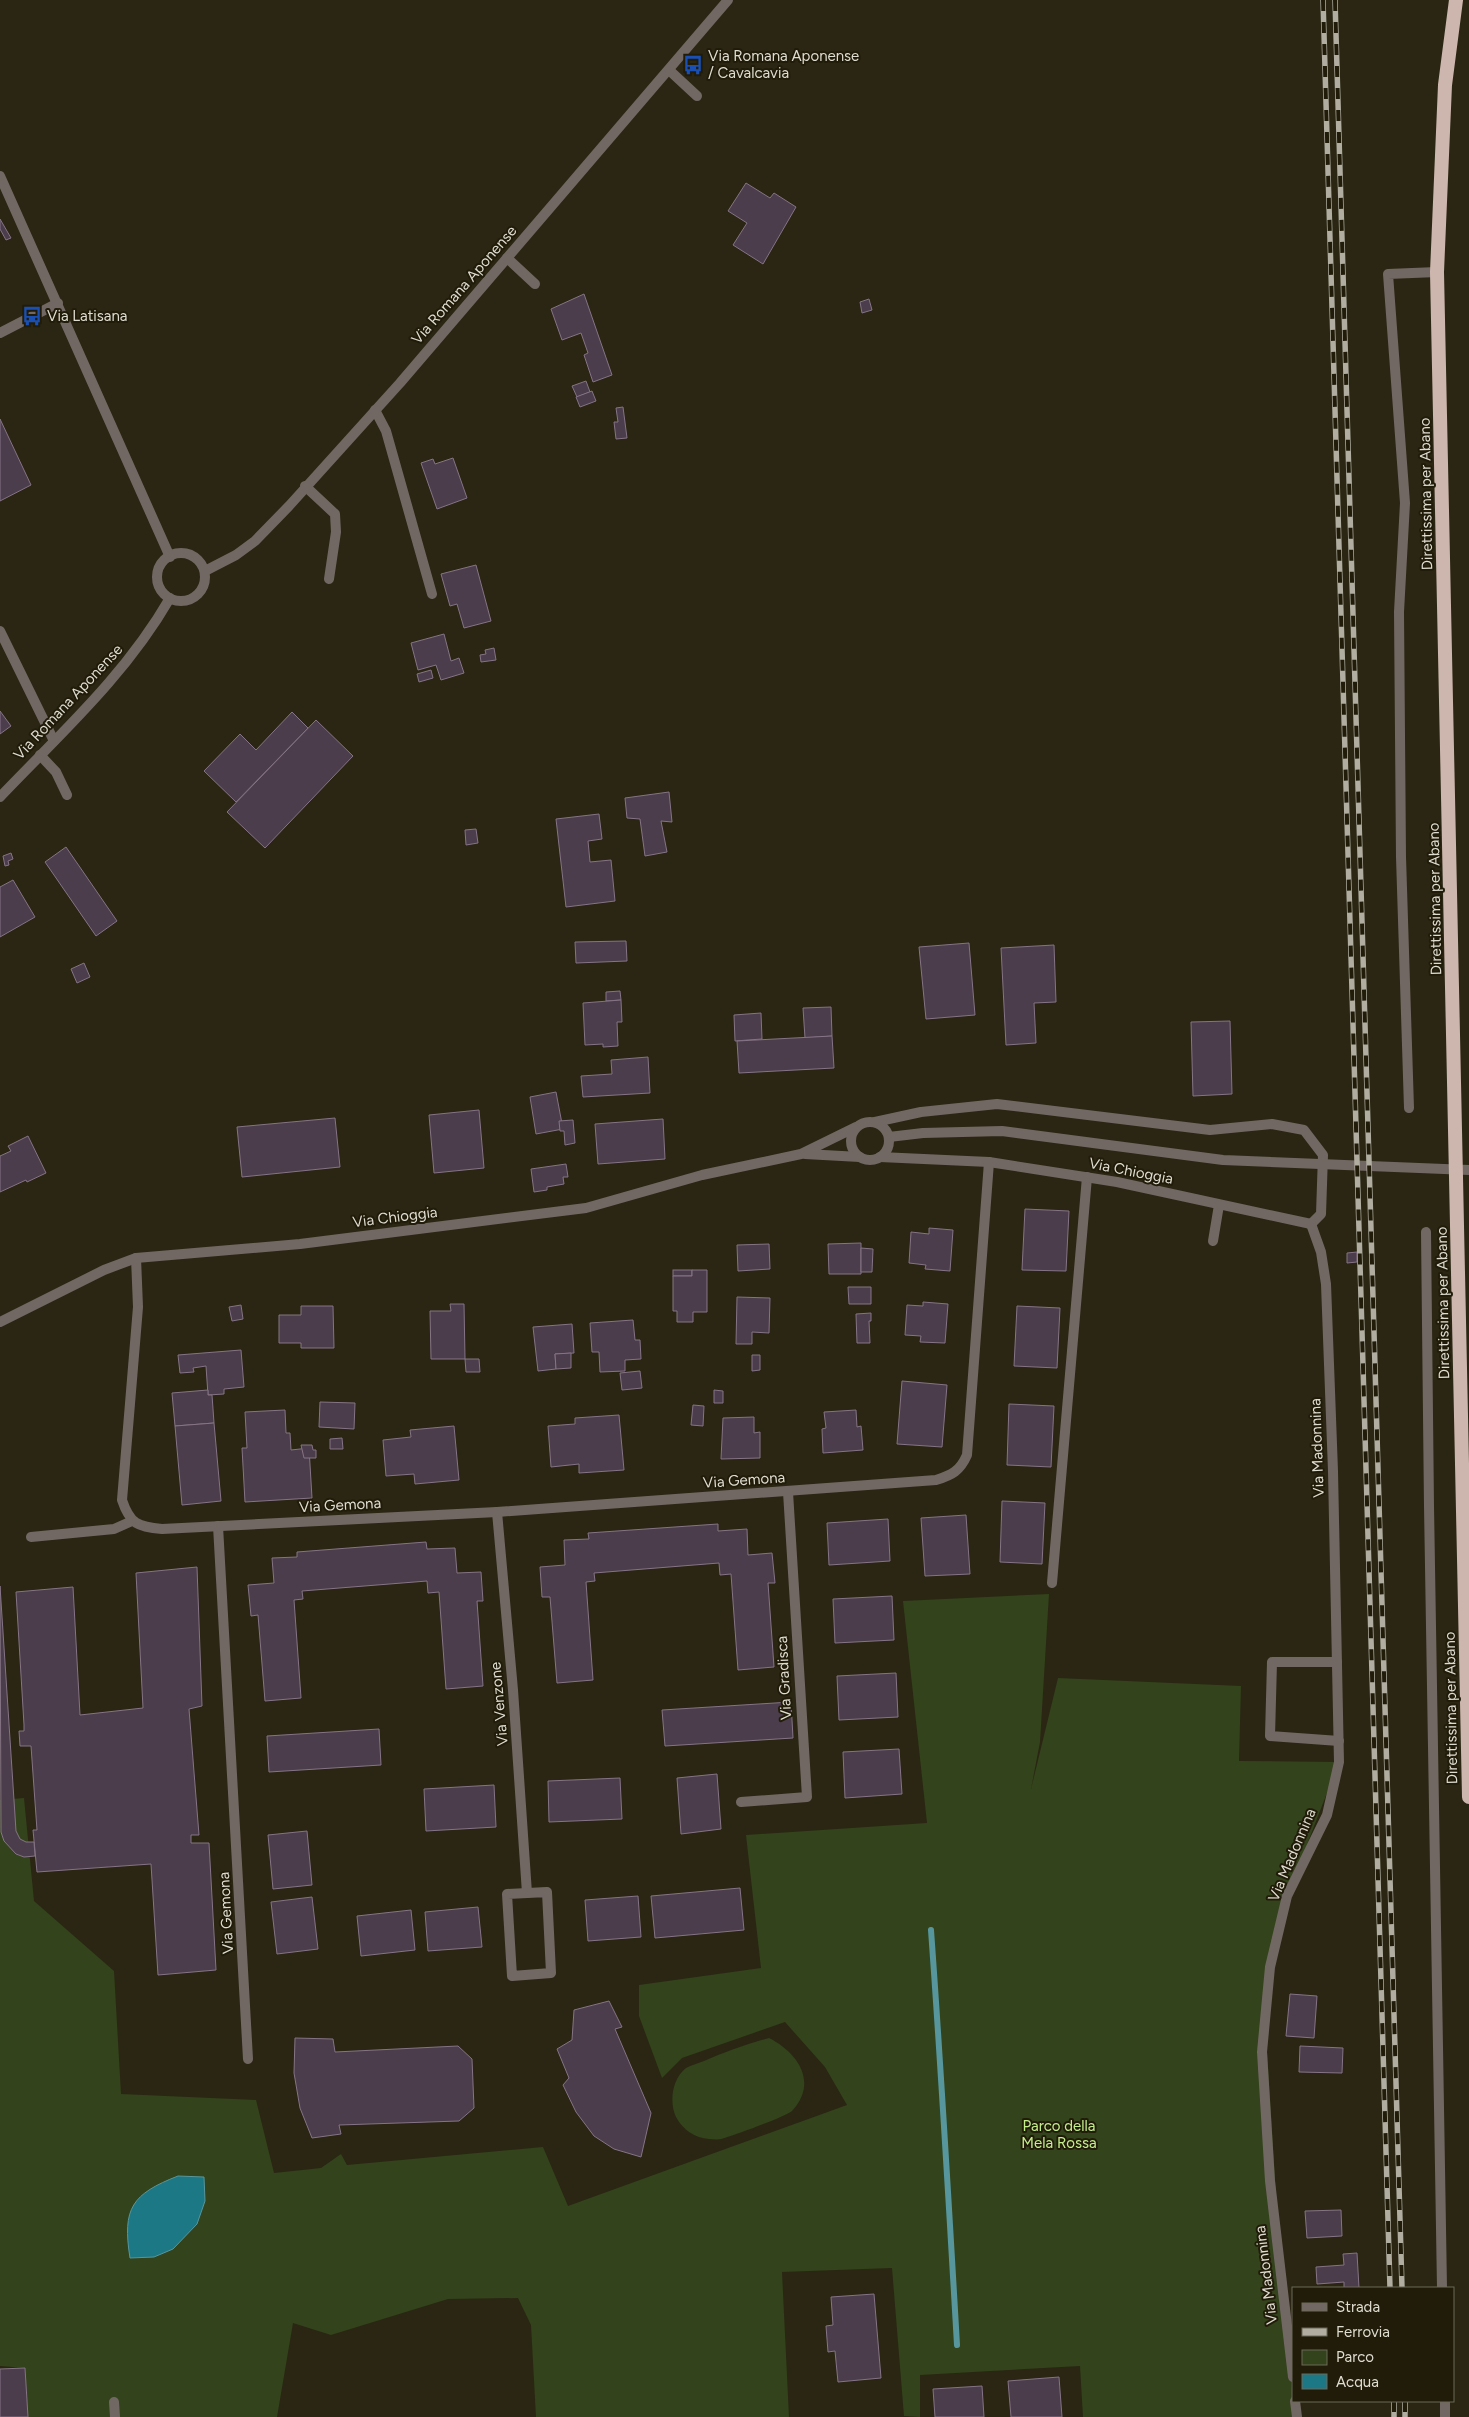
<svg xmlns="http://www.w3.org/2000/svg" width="1469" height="2417" font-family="Figtree,sans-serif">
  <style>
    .green { fill: #33431b }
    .water { fill: #1d7885; stroke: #57969c }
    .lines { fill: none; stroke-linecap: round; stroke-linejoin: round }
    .stream { stroke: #57969c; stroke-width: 6 }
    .building { fill: #4c3d4c; stroke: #857485 }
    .service { stroke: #726863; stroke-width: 10 }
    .pedestrian { stroke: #726863; stroke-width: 10 }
    .minor { stroke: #726863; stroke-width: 10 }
    .tertiary { stroke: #726863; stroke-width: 10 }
    .trunk { stroke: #cdb6ad; stroke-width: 14 }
    .rail-casing { stroke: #b1ada0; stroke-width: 5.5 }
    .rail { stroke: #211c0a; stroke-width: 4; stroke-dasharray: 11; stroke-linecap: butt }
    .labels { text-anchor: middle; stroke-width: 4; stroke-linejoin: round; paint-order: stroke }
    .poi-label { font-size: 15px; fill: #dfdcd0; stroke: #211c0a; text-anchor: start }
    .street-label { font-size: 15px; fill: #dfdcd0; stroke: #211c0a }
    .park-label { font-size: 15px; fill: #c4ee8c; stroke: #211c0a }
  </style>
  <rect width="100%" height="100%" fill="#2a2613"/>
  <g class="green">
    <polygon points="1049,1594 1040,1742 1031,1789 1058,1678 1241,1686 1239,1761 1339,1762 1287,1896 1265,2017 1281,2275 1293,2401 1296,2417 1083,2417 1080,2366 920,2375 920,2417 904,2416 892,2268 782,2272 789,2417 536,2417 531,2325 518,2298 448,2299 331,2335 293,2323 277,2417 28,2417 25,2368 0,2366 0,1800 24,1798 34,1901 114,1971 121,2094 256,2100 274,2173 321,2168 341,2154 347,2165 543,2147 568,2206 847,2105 825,2067 785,2022 682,2058 662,2078 639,2016 639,1985 761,1968 746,1835 927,1823 903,1601"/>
    <path d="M769 2038C797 2052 819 2082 792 2111 787 2116 730 2137 721 2139 717 2140 713 2139 709 2139 695 2138 683 2130 676 2117 669 2102 672 2079 686 2068 691 2065 699 2063 704 2061 725 2052 746 2044 769 2038Z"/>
  </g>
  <path class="water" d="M178 2176 204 2177 205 2201 197 2224 173 2249 154 2257 130 2258C122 2208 132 2194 178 2176Z"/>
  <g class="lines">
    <path class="stream" d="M931 1930C941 2068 949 2206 957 2345"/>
  </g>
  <g class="building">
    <polygon points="746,183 770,198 774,193 796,207 763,264 733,245 747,223 728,211"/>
    <polygon points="0,219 11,238 6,240 0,229"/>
    <polygon points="584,294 612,375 593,382 584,355 588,353 581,333 562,340 551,309"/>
    <polygon points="869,299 872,310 862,313 860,302"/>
    <polygon points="586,381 590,392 577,397 572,386"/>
    <polygon points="592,391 596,401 580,407 576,397"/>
    <polygon points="623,407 627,438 616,439 614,422 618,422 616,408"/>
    <polygon points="0,419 31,485 0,501"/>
    <polygon points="453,458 467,498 437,509 421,463 433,459 435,464"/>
    <polygon points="476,565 491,621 464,628 457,604 450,606 441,574"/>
    <polygon points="444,634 451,661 459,658 464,673 441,680 436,665 418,670 411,643"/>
    <polygon points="494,648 496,660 481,662 480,655 486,654 485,650"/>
    <polygon points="431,670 433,678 419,682 417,674"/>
    <polygon points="0,711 11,726 0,734"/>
    <polygon points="292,712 308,728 236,802 204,771 240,734 256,750"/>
    <polygon points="316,720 353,756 265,848 227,812"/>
    <polygon points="669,792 672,822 661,821 667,852 645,856 640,819 627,818 625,798"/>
    <polygon points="599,814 602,839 588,841 590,862 611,860 615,901 566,907 556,819"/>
    <polygon points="476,829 478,843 466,845 465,830"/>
    <polygon points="66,847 117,921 96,936 45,862"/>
    <polygon points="11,853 13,859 8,861 9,865 5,866 3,856"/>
    <polygon points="13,880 35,917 0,937 0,887"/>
    <polygon points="626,941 627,961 576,963 575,942"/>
    <polygon points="969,943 975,1015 926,1019 919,947"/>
    <polygon points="1054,945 1056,1002 1034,1003 1036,1043 1006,1045 1001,948"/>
    <polygon points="84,963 90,977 77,983 71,969"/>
    <polygon points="620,991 621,1000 606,1001 606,992"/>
    <polygon points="621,1000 622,1022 617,1022 618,1046 603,1047 603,1044 585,1045 583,1003"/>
    <polygon points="831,1007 832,1036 805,1038 803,1008"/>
    <polygon points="761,1013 762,1039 735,1041 734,1015"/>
    <polygon points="1230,1021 1232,1094 1193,1096 1191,1022"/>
    <polygon points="832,1036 834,1068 739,1073 737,1041"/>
    <polygon points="648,1057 650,1093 583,1097 581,1076 612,1074 611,1060"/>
    <polygon points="556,1092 563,1129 536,1134 530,1097"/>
    <polygon points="479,1110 484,1168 434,1173 429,1115"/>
    <polygon points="335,1118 340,1167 242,1177 237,1127"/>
    <polygon points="663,1119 665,1159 598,1164 595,1124"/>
    <polygon points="573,1120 575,1143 565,1145 564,1131 560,1131 559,1121"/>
    <polygon points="28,1136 46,1173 27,1182 26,1180 0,1192 0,1156 11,1151 8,1146"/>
    <polygon points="566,1164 568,1177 563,1177 564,1184 547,1187 547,1190 534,1192 531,1169"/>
    <polygon points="1025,1209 1069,1211 1066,1271 1022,1270"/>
    <polygon points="929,1228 953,1230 950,1271 925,1269 926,1265 909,1263 911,1232 929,1234"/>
    <polygon points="861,1243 861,1274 829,1274 828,1244"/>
    <polygon points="769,1244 770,1269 738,1271 737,1245"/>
    <polygon points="861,1248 873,1249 872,1272 861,1272"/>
    <polygon points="1357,1252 1357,1262 1347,1263 1347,1253"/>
    <rect x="673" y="1270" width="19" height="6"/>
    <polygon points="692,1270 707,1270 707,1312 693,1312 693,1322 677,1322 677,1311 673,1311 673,1276 692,1276"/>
    <polygon points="848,1287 871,1287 871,1304 849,1304"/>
    <polygon points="737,1297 770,1298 769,1333 752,1332 752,1344 736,1344"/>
    <polygon points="923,1302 948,1304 945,1343 920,1342 921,1336 905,1335 907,1305 923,1306"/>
    <polygon points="450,1304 464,1304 465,1359 431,1359 430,1311 451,1311"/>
    <polygon points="241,1305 243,1319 232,1321 229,1307"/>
    <polygon points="301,1306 333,1306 334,1348 301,1348 301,1343 279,1343 279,1315 301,1315"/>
    <polygon points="1017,1306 1060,1308 1057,1368 1014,1366"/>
    <polygon points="871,1313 871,1321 869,1321 870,1343 857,1343 856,1314"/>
    <polygon points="633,1320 635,1340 640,1340 641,1359 625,1360 625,1371 600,1372 599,1352 592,1352 590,1323"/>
    <polygon points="572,1324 574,1353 555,1354 556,1369 538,1371 533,1327"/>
    <polygon points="241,1350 244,1387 224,1389 224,1394 208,1395 206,1366 193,1368 194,1372 180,1373 178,1355"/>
    <polygon points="571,1353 571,1368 556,1369 555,1354"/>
    <polygon points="752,1355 760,1355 760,1370 752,1371"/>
    <polygon points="465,1359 479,1359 480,1372 466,1372"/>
    <polygon points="640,1371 642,1388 622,1390 620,1373"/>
    <polygon points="902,1381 947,1385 942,1447 897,1444"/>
    <polygon points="208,1390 208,1395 212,1395 214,1423 175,1426 172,1393"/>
    <polygon points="714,1390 723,1391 723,1403 714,1403"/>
    <polygon points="320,1402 355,1403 354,1429 319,1427"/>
    <polygon points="1009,1404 1054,1406 1051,1467 1007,1465"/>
    <polygon points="693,1405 704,1406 703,1426 691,1425"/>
    <polygon points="285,1410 286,1433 290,1433 291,1450 309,1448 312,1498 245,1502 242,1448 247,1448 245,1412"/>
    <polygon points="856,1410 857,1427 861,1426 863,1450 823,1453 822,1429 826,1428 824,1412"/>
    <polygon points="619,1415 624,1470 579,1473 579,1464 551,1467 548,1426 575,1424 575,1418"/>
    <polygon points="754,1417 754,1433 760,1432 760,1458 721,1459 723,1418"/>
    <polygon points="214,1423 221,1501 182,1505 175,1426"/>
    <polygon points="454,1426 459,1480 415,1484 414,1474 386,1476 383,1440 411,1437 410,1430"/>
    <polygon points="342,1438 343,1449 330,1449 330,1439"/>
    <polygon points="301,1445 312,1445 313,1450 316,1450 316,1458 304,1458"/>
    <polygon points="1002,1501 1045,1503 1042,1564 1000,1562"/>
    <polygon points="966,1515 970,1574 925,1576 921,1518"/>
    <polygon points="888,1519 890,1561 829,1565 827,1523"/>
    <polygon points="718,1524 718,1531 747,1529 748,1555 772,1553 775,1583 768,1583 774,1667 738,1670 731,1574 720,1575 719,1563 594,1573 595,1581 586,1582 593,1680 557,1683 550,1597 542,1597 540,1567 565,1565 564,1540 589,1539 588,1533"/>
    <polygon points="426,1542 427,1549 455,1548 457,1573 481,1572 483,1601 477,1601 483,1686 446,1689 439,1592 428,1593 427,1581 302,1591 303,1599 294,1600 301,1698 265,1701 258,1615 251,1616 248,1585 274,1583 272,1558 297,1557 297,1552"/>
    <polygon points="197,1567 202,1706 189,1709 199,1835 191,1835 191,1843 209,1843 216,1970 158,1975 151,1864 37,1872 33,1830 37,1830 31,1746 20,1746 19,1731 24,1731 24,1725 16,1592 73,1587 80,1715 143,1708 136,1573"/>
    <polygon points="0,1586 16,1831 20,1839 26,1842 34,1842 35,1856 24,1857 16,1854 4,1841 1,1832"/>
    <polygon points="892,1596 894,1640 835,1643 833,1599"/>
    <polygon points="896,1673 898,1717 839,1720 837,1676"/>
    <polygon points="791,1702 793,1738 665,1746 662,1710"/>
    <polygon points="379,1729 381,1765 269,1772 267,1736"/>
    <polygon points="899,1749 902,1794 845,1798 843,1752"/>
    <polygon points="717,1774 721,1829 681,1834 677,1778"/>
    <polygon points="620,1778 622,1819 549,1822 548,1781"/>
    <polygon points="494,1785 496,1827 426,1831 424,1789"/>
    <polygon points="307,1831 312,1885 273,1889 268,1835"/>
    <polygon points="740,1888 744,1930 655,1938 651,1896"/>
    <polygon points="638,1896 641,1937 588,1941 585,1900"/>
    <polygon points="312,1897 318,1949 277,1954 271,1902"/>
    <polygon points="478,1907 482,1947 428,1951 425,1912"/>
    <polygon points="411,1910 415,1950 361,1956 357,1916"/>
    <polygon points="1290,1994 1317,1996 1314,2038 1286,2036"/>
    <polygon points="609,2001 622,2027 615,2029 651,2113 641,2157 614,2149 594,2136 576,2112 563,2085 569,2078 557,2049 572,2040 574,2010"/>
    <polygon points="295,2038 333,2039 335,2052 458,2046 472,2059 474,2108 459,2121 339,2125 341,2134 312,2138 300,2108 294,2073"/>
    <polygon points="1300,2046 1343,2048 1342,2073 1299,2072"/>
    <polygon points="1341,2210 1342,2236 1307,2238 1305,2211"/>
    <polygon points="1357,2253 1359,2288 1344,2288 1344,2282 1317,2284 1316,2267 1344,2265 1343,2254"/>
    <polygon points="874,2294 881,2378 838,2382 835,2351 828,2352 826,2326 833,2325 831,2297"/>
    <polygon points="25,2368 28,2417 0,2417 0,2369"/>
    <polygon points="1059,2377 1062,2417 1011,2417 1008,2381"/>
    <polygon points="982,2386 984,2417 935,2417 933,2389"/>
  </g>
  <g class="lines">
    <g class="service">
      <polyline points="669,70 697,96"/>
      <polyline points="507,258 535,284"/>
      <polyline points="0,333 58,303"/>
      <polyline points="375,410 386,431 432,594"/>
      <polyline points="305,486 335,514 336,532 329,579"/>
      <polyline points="0,631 54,741"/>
      <polyline points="40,755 56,772 67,795"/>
      <polyline points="1409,1108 1401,857 1399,612 1405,503 1388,274 1437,272"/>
      <polyline points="1426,1232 1429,1506 1442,2288"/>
      <polyline points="1052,1583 1087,1177"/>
      <polyline points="1445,2401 1445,2417"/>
      <polyline points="114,2402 115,2417"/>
    </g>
    <polyline class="pedestrian" points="218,1526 248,2059"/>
    <g class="minor">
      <polyline points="875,1122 921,1112 997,1104 1210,1130 1272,1124 1304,1130 1323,1155 1321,1214 1311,1224"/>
      <polyline points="880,1157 989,1162 1117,1182 1311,1224"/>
      <polyline points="1213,1241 1219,1205"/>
      <path d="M136 1258 138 1307 122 1500C130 1524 138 1527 162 1529L497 1512 936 1480C952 1475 960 1471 967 1455L989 1162"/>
      <polyline points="497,1512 513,1690 527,1893"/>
      <polyline points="31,1537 114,1529 132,1521"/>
      <polyline points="1337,1662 1272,1662 1270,1736 1339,1741"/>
      <polyline points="741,1802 807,1797 788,1492"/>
      <polygon points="547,1892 551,1973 512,1976 507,1894"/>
      <polyline points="1293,2377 1270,2181 1262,2052 1270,1967 1287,1896 1327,1815 1339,1762 1333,1471 1326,1284 1321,1252 1311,1224"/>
      <polyline points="1295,2401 1297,2417"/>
    </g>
    <g class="tertiary">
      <polyline points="0,176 170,557"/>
      <circle cx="181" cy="577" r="24"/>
      <polyline points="205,571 236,555 255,541 289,506 400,383 728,0"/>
      <path d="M0 797C61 733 125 676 170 598"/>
      <circle cx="870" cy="1141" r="19"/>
      <polyline points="889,1137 923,1133 1002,1131 1223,1160 1469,1170"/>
      <polyline points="805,1154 860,1157"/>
      <polyline points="0,1322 104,1270 136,1258 300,1244 586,1208 702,1175 801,1154 856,1127"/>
    </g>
    <polyline class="trunk" points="1456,0 1445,85 1437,272 1469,1797"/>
    <defs>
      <g id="rail">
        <polyline points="1323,0 1390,2288"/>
        <polyline points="1335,0 1402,2288"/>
        <polyline points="1394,2401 1394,2417"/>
        <polyline points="1405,2401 1405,2417"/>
      </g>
    </defs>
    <use href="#rail" class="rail-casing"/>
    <use href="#rail" class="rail"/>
  </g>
  <defs>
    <symbol id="bus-bare" viewBox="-9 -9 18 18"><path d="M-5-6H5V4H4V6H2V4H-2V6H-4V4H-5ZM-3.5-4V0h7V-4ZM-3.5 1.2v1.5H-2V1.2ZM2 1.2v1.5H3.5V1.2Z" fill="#1a4fb4" stroke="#211c0a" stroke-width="2.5" paint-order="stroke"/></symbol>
  </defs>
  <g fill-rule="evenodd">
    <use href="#bus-bare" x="679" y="51" width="28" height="28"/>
    <use href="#bus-bare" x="18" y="302" width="28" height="28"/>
  </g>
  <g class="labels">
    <g class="poi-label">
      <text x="708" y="61">Via Romana Aponense<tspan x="708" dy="17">/ Cavalcavia</tspan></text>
      <text x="47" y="321">Via Latisana</text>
    </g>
    <g class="street-label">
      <text transform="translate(464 285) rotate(-49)" y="5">Via Romana Aponense</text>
      <text transform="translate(1426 494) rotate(-91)" y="5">Direttissima per Abano</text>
      <text transform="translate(68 702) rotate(-47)" y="5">Via Romana Aponense</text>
      <text transform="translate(1435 899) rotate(-91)" y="5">Direttissima per Abano</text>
      <text transform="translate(1131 1171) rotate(11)" y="5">Via Chioggia</text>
      <text transform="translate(395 1217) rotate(-7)" y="5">Via Chioggia</text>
      <text transform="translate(1443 1303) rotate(-91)" y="5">Direttissima per Abano</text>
      <text transform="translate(1317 1448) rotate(-92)" y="5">Via Madonnina</text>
      <text transform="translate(744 1480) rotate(-4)" y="5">Via Gemona</text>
      <text transform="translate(340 1505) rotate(-3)" y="5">Via Gemona</text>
      <text transform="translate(784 1678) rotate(-93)" y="5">Via Gradisca</text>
      <text transform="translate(499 1704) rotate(-95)" y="5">Via Venzone</text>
      <text transform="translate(1451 1708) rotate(-91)" y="5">Direttissima per Abano</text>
      <text transform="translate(1292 1855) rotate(-67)" y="5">Via Madonnina</text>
      <text transform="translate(226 1913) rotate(-93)" y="5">Via Gemona</text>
      <text transform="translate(1266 2275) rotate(-97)" y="5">Via Madonnina</text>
    </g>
    <g class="park-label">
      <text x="1059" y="2131">Parco della<tspan x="1059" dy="17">Mela Rossa</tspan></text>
    </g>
  </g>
  <rect x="1292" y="2287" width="162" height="115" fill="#211c0a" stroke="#6d6959"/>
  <rect x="1302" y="2303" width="25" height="8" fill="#726863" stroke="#6d6959"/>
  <text x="1336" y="2312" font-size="15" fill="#dfdcd0">Strada</text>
  <rect x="1302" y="2328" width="25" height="8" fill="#b1ada0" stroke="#6d6959"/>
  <text x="1336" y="2337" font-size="15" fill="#dfdcd0">Ferrovia</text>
  <rect x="1302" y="2350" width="25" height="15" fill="#33431b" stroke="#6d6959"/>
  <text x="1336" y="2362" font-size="15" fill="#dfdcd0">Parco</text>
  <rect x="1302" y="2374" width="25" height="15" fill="#1d7885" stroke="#6d6959"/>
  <text x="1336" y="2387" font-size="15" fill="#dfdcd0">Acqua</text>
</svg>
